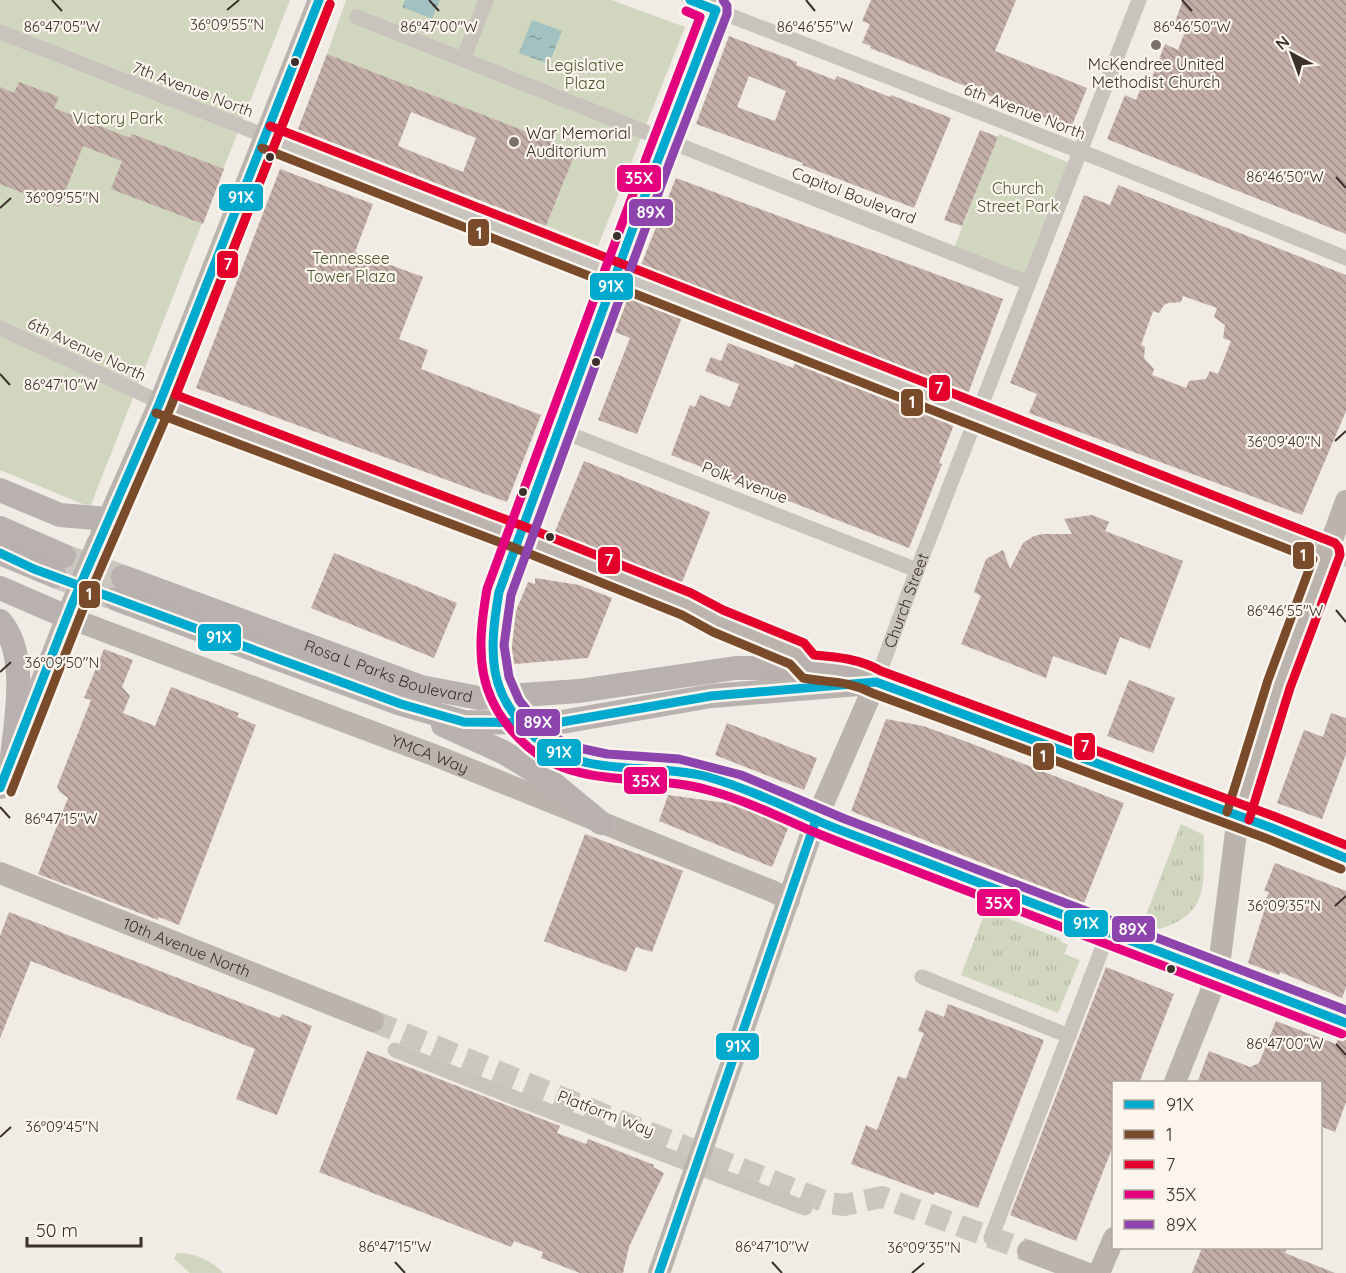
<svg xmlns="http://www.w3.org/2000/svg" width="1346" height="1273" font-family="Quicksand,sans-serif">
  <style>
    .grass { fill: url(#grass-tufts) }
    .park { fill: #d1d6bf }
    .water { fill: url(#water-ripples) }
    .building { fill: url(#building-back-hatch); fill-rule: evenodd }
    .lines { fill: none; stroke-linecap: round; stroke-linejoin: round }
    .secondary-tunnel { stroke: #ccc6c0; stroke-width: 22; stroke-dasharray: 22 11; stroke-linecap: butt }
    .primary-tunnel { stroke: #ccc6c0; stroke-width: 24; stroke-dasharray: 24 12; stroke-linecap: butt }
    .street { stroke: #c9c3be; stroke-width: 15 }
    .secondary { stroke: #bab3ae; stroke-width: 22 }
    .primary { stroke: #b8b1ad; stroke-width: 24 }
    .secondary-bridge { stroke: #bab3ae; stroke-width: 22 }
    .bus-1-casing { stroke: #fbf5ee; stroke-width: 14 }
    .bus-2-casing { stroke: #fbf5ee; stroke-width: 14 }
    .bus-3-casing { stroke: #fbf5ee; stroke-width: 14 }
    .bus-4-casing { stroke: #fbf5ee; stroke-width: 14 }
    .bus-5-casing { stroke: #fbf5ee; stroke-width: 14 }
    .bus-1 { stroke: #00a9ce; stroke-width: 9 }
    .bus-2 { stroke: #7a4b2a; stroke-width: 9 }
    .bus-3 { stroke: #e4002b; stroke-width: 9 }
    .bus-4 { stroke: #e5007d; stroke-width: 9 }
    .bus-5 { stroke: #8e44ad; stroke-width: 9 }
    .ticks { fill: none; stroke: #3b302b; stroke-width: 2 }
    .poi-dot { fill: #7a716c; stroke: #fbf5ee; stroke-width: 2 }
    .bus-dot { fill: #3b302b; stroke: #fbf5ee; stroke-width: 2 }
    .labels { text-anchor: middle; stroke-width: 4.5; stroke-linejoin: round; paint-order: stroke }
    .poi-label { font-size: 16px; fill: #3b302b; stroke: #fbf5ee }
    .park-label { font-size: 16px; fill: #4a5a2e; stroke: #fbf5ee }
    .street-label { font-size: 16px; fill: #3b302b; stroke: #fbf5ee }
    .ticks-label { font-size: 15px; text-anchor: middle; fill: #3b302b; stroke: #fbf5ee; stroke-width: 4.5; stroke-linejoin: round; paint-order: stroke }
    .line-badge { stroke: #fbf5ee; stroke-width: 2 }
    .badge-label { font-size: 16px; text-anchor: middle; font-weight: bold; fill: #fff }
  </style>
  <defs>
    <pattern id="grass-tufts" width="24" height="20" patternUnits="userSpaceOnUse" patternTransform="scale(1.5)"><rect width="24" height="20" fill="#d1d6bf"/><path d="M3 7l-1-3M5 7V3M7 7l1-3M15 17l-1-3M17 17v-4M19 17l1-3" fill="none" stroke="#b4b8a4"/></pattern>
    <pattern id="water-ripples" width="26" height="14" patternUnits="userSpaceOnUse" patternTransform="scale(1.5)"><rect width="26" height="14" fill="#a1c2c1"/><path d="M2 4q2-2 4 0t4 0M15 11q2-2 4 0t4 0" fill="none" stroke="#849e9d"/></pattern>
    <pattern id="building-back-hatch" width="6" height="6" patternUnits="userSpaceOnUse" patternTransform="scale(1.5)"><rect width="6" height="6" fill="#c3afa7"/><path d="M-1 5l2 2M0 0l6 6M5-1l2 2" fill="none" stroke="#a08f88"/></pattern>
  </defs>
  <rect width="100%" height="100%" fill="#f0ebe5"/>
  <g class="grass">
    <path d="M1181 824 1204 835C1202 880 1213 913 1159 929L1144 920Z"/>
    <polygon points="986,910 1061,939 1060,941 1068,945 1064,954 1080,960 1058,1013 961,975"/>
  </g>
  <g class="park">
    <polygon points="0,0 290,0 90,507 0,470"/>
    <polygon points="346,0 611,0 685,27 598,246 546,226 576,151 327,54"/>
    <polygon points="999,134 1075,165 1028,283 952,253"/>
    <path d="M177 1253C193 1252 213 1261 223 1273H190L174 1259Z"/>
  </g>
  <g class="water">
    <polygon points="405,0 440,0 432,19 402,7"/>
    <polygon points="532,20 562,31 549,64 519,53"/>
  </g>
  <g class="building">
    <polygon points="871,0 1016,0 995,51 1087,88 1071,128 870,48 871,46 862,43 870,24 862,21"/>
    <polygon points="1183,0 1346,0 1346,234 1107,139 1125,95 1136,100 1142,85 1148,88 1165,44 1178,50 1187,26 1175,22"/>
    <path d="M729 36 797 62 796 65 835 80 837 76 890 97 891 95 951 118 914 208 802 165 803 163 696 124ZM749 76 786 91 775 121 737 107Z"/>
    <path d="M327 54 576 151 546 226 298 129ZM411 112 476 138 463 172 398 146Z"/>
    <polygon points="19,82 59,97 54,108 130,138 132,134 224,169 203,224 111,189 122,161 83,146 59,207 0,184 0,87 14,93"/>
    <polygon points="980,130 998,137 962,226 944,220"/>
    <polygon points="280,169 373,204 355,252 423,277 399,339 428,350 421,369 541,415 507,502 196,388"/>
    <polygon points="676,178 1003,299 968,394 641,265"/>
    <path d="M1118 185 1346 275V411L1302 515 1029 413 1037 394 1010 383 1084 195 1110 205ZM1183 296 1217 308 1214 317 1225 325 1223 338 1231 341 1218 374 1210 371 1206 379 1189 381 1186 388 1152 375 1154 369 1144 358 1145 347 1141 345 1153 311 1159 313 1164 305 1168 303 1181 302Z"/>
    <polygon points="628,298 682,317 637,434 598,420 630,338 615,332"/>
    <polygon points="728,343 793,368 796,360 955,422 939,463 942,464 909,548 671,455 690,405 695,407 700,395 730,407 739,384 705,371 711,357 721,361"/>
    <polygon points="584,461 710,512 681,585 554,534"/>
    <polygon points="1092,515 1109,522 1105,531 1183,561 1150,649 1120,637 1106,675 1053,656 1046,678 961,644 981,596 974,592 986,559 1003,550 1010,569 1023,543 1034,536 1043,534 1072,534 1064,519"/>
    <polygon points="334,553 457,603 434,658 311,608"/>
    <polygon points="535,578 579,585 612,598 588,658 514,664 513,654 511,654 516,611 528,582 535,584"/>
    <polygon points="104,649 133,660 122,687 130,696 123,713 155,726 171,687 239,713 237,717 256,725 179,925 159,917 158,920 38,874 68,798 60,792 57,787 91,700 84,698"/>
    <polygon points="1129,680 1175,698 1153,753 1107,736"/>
    <polygon points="1331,713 1346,718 1346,754 1322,819 1277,803 1304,730 1323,737"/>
    <polygon points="886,719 923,726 970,743 1124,803 1084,903 851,811"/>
    <polygon points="727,723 817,758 804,790 715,755"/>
    <polygon points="668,795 733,804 789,826 772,867 659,821"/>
    <polygon points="585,834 683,871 652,952 636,947 626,972 544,941"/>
    <polygon points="1275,863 1346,891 1346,987 1342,998 1280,972 1279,975 1248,963 1265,908 1263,906 1269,892 1264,891"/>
    <polygon points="9,912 280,1018 282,1014 312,1026 277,1115 236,1099 255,1049 31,961 0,1038 0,936"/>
    <polygon points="1106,967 1174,994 1139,1083 1113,1083 1113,1146 1076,1241 1010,1215"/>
    <polygon points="948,1004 1044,1040 978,1208 935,1192 934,1195 851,1164 866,1125 877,1130 898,1076 906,1079 924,1033 918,1031 926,1010 944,1017"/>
    <polygon points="1276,1021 1336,1044 1340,1035 1346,1036 1346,1102 1335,1132 1320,1126 1320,1083 1197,1083 1209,1051 1250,1067 1259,1063"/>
    <polygon points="367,1051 560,1126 557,1133 586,1144 588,1139 654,1165 653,1167 664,1173 629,1247 623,1273 580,1273 541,1258 543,1252 514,1241 511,1247 319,1172"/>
    <polygon points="1202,1248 1287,1248 1285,1253 1335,1273 1192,1273"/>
  </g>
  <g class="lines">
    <polyline class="secondary-tunnel" points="373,1021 627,1124 829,1203 844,1205 882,1197 1028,1251"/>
    <g class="primary-tunnel">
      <polyline points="64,556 123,577"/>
      <polyline points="55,576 116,599"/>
    </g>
    <g class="street">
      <polyline points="690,0 1095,157 1346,258"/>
      <polyline points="357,17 570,102"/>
      <polyline points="0,32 1346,559"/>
      <polyline points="463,60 486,0"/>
      <polyline points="578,105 648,133"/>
      <polyline points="666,140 1028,283"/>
      <polyline points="0,328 160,402"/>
      <polyline points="559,430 917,570"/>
      <path id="s1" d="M876 682 917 570 1139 0"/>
      <polyline points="922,977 1069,1036"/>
      <polyline points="395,1050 515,1098 805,1208"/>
      <polyline points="991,1238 1102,949"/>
    </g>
    <g class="secondary">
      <polyline points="160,402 519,537 687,604 718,621 798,654 807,667"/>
      <polyline points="101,535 160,402 319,0"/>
      <path id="s2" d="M67 617 439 757 772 891 789 900"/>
      <path d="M497 679C489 648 493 623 499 592L658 160 720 0"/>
      <polyline points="537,739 549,749 584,762 614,767 666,769 686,772 747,790 838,829 1346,1023"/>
      <polyline points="0,788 72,604"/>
      <path id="s3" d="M0 873 373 1021"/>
      <path d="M1175 1082 1218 974 1238 816C1266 708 1309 605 1346 501"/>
      <polyline points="1028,1251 1086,1273"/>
      <polyline points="659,1273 816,820 876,682"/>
      <polyline points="1099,1273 1114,1238"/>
    </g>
    <g class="primary">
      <polyline points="0,490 60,515 108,519"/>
      <polyline points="0,528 64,556"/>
      <polyline points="0,553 55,576"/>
      <path id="s4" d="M123 577 421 687 479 698 579 691 736 668H830L863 674 876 682 1272 828 1346 858"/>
      <polyline points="0,588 67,617"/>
      <polyline points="116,599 401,704 464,722 556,723 711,696 871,683"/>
      <path d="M0 621C29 654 16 717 12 757"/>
      <polyline points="443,725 503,752 549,780 601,823"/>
    </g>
    <g class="secondary-bridge">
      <polyline points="72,604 98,542"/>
      <path d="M497 679C505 704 518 722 537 739"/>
    </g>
    <defs>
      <g id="bus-1">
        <path d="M690 0 716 10 658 160 499 592C489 651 486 695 536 738 583 779 651 762 708 777 746 788 782 805 818 821 846 833 875 843 904 854 1051 911 1199 966 1346 1023"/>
        <polyline points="0,553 34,569 401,704 464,722 556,723 711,696 876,682 1272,828 1346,858"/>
        <polyline points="0,788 72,604 160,402 319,0"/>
        <polyline points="659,1273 816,820"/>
      </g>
      <g id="bus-2">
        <polyline points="262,148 1313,559 1268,680 1227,812"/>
        <path d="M156 413 515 548 682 615 713 632 790 664 803 678C829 683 847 680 872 693L1268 839 1341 869"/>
        <polyline points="11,792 83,609 171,406 330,4"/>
      </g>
      <g id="bus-3">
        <path d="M330 4 176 395 523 526 691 593 723 610 804 643 814 655C838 657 860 659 881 671L1276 817 1346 845"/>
        <polyline points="270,126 1335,543 1339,548 1340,555 1290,688 1249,820"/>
      </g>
      <path id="bus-4" d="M686 11 700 17 647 156 487 589C476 652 475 700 528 747 578 790 648 773 708 790 745 800 779 817 814 832 843 844 873 855 902 866 1049 922 1195 978 1342 1034"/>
      <polyline id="bus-5" points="723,0 727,6 727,14 669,164 511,595 504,645 509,677 519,700 535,720 555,737 566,744 579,748 607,754 679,759 741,775 845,819 1346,1010"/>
    </defs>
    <use href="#bus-1" class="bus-1-casing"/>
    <use href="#bus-2" class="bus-2-casing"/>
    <use href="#bus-3" class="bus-3-casing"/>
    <use href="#bus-4" class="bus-4-casing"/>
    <use href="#bus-5" class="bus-5-casing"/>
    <use href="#bus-1" class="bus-1"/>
    <use href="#bus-2" class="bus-2"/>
    <use href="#bus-3" class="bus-3"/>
    <use href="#bus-4" class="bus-4"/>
    <use href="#bus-5" class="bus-5"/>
  </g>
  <path class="ticks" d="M52 0 62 11M429 0 439 11M806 0 815 11M1182 0 1192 11M227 10 239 0M1336 177 1346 188M0 208 11 198M0 374 10 385M1335 441 1346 431M1336 610 1346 622M0 672 11 662M0 807 10 818M1335 906 1346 896M1336 1044 1346 1055M0 1137 11 1127M395 1262 405 1273M772 1262 782 1273M912 1273 924 1263"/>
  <g class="poi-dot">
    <circle cx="1156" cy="45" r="6"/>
    <circle cx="514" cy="142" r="6"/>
  </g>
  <g class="bus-dot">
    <circle cx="295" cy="62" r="5"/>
    <circle cx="270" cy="157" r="5"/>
    <circle cx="617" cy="236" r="5"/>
    <circle cx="596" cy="362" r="5"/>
    <circle cx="523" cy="492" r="5"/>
    <circle cx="550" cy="537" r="5"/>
    <circle cx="1171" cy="969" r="5"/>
  </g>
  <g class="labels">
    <g class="poi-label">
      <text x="1156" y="70">McKendree United<tspan x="1156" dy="18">Methodist Church</tspan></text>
      <text x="526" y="139" text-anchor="start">War Memorial<tspan x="526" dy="18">Auditorium</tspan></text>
    </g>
    <g class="park-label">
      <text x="585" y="71">Legislative<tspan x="585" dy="18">Plaza</tspan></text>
      <text x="118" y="124">Victory Park</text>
      <text x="1018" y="194">Church<tspan x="1018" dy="18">Street Park</tspan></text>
      <text x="351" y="264">Tennessee<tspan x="351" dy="18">Tower Plaza</tspan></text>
    </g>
    <g class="street-label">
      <text transform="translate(193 89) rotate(21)" y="6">7th Avenue North</text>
      <text transform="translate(1025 111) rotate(21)" y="6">6th Avenue North</text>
      <text transform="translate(854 195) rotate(21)" y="6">Capitol Boulevard</text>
      <text transform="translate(87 349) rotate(25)" y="6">6th Avenue North</text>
      <text transform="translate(745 482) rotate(21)" y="6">Polk Avenue</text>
      <text dy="6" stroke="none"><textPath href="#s1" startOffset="87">Church Street</textPath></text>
      <text dy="6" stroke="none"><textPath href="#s4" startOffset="282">Rosa L Parks Boulevard</textPath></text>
      <text dy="6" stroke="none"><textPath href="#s2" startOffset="388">YMCA Way</textPath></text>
      <text dy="6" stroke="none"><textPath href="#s3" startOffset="201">10th Avenue North</textPath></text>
      <text transform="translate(606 1113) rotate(21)" y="6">Platform Way</text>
    </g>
  </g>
  <g class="ticks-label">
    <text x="227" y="30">36°09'55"N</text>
    <text x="1192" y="32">86°46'50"W</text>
    <text x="62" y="32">86°47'05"W</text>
    <text x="439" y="32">86°47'00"W</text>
    <text x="815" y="32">86°46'55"W</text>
    <text x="1285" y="182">86°46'50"W</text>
    <text x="62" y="203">36°09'55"N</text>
    <text x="61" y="390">86°47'10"W</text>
    <text x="1284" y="447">36°09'40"N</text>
    <text x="1285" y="616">86°46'55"W</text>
    <text x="62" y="668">36°09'50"N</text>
    <text x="61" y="824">86°47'15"W</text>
    <text x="1284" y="911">36°09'35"N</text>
    <text x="1285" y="1049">86°47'00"W</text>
    <text x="62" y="1132">36°09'45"N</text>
    <text x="395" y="1252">86°47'15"W</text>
    <text x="772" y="1252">86°47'10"W</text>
    <text x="924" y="1253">36°09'35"N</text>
  </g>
  <g class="line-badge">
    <rect x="616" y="164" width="46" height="29" rx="6" fill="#e5007d"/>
    <rect x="218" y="183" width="46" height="29" rx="6" fill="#00a9ce"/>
    <rect x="628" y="198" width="46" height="29" rx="6" fill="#8e44ad"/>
    <rect x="467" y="218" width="23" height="29" rx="6" fill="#7a4b2a"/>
    <rect x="216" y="250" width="23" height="29" rx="6" fill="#e4002b"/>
    <rect x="589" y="272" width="45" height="29" rx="6" fill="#00a9ce"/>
    <rect x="928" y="374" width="23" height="28" rx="6" fill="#e4002b"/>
    <rect x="900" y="388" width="24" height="29" rx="6" fill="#7a4b2a"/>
    <rect x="1292" y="541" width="23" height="29" rx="6" fill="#7a4b2a"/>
    <rect x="597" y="546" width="24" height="29" rx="6" fill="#e4002b"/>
    <rect x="78" y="580" width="23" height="29" rx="6" fill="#7a4b2a"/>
    <rect x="197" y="623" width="45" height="29" rx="6" fill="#00a9ce"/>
    <rect x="515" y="708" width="46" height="29" rx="6" fill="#8e44ad"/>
    <rect x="1073" y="732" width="23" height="29" rx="6" fill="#e4002b"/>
    <rect x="536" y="738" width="46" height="29" rx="6" fill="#00a9ce"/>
    <rect x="1032" y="742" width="23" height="29" rx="6" fill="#7a4b2a"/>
    <rect x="623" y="766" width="45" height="29" rx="6" fill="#e5007d"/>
    <rect x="976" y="888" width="45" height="29" rx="6" fill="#e5007d"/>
    <rect x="1063" y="909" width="46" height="29" rx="6" fill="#00a9ce"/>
    <rect x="1111" y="915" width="45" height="28" rx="6" fill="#8e44ad"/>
    <rect x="715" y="1032" width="45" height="29" rx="6" fill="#00a9ce"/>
  </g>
  <g class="badge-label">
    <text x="639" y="184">35X</text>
    <text x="241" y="203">91X</text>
    <text x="651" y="218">89X</text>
    <text x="479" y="239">1</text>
    <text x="228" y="270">7</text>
    <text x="611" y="292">91X</text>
    <text x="939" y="394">7</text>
    <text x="912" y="408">1</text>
    <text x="1303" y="561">1</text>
    <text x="609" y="566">7</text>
    <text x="89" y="600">1</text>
    <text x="219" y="643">91X</text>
    <text x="538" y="728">89X</text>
    <text x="1085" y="752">7</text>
    <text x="559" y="758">91X</text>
    <text x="1043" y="762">1</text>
    <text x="646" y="787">35X</text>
    <text x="999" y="909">35X</text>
    <text x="1086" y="929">91X</text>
    <text x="1133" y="935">89X</text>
    <text x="738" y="1052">91X</text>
  </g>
  <rect x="1112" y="1081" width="210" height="168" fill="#fbf5ee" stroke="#aea6a0" stroke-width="1.5"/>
  <rect x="1124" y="1100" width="30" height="9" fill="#00a9ce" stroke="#aea6a0" stroke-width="1.5"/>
  <text x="1166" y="1111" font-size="18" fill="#3b302b">91X</text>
  <rect x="1124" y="1130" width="30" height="9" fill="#7a4b2a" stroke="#aea6a0" stroke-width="1.5"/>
  <text x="1166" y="1141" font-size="18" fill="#3b302b">1</text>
  <rect x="1124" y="1160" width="30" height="9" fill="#e4002b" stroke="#aea6a0" stroke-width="1.5"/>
  <text x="1166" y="1171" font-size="18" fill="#3b302b">7</text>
  <rect x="1124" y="1190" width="30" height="9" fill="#e5007d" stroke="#aea6a0" stroke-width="1.5"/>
  <text x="1166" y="1201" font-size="18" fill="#3b302b">35X</text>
  <rect x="1124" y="1220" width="30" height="9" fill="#8e44ad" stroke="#aea6a0" stroke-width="1.5"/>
  <text x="1166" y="1231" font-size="18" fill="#3b302b">89X</text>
  <g transform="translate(1292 54) rotate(319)" stroke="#fbf5ee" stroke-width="4.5" paint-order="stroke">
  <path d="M0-4.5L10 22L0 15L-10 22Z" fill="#3b302b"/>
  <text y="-9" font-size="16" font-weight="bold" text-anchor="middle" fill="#3b302b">N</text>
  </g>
  <path d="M27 1237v9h114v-9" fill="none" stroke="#3b302b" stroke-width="3"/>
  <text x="36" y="1237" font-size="18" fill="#3b302b" stroke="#fbf5ee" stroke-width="4.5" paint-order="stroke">50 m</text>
</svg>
